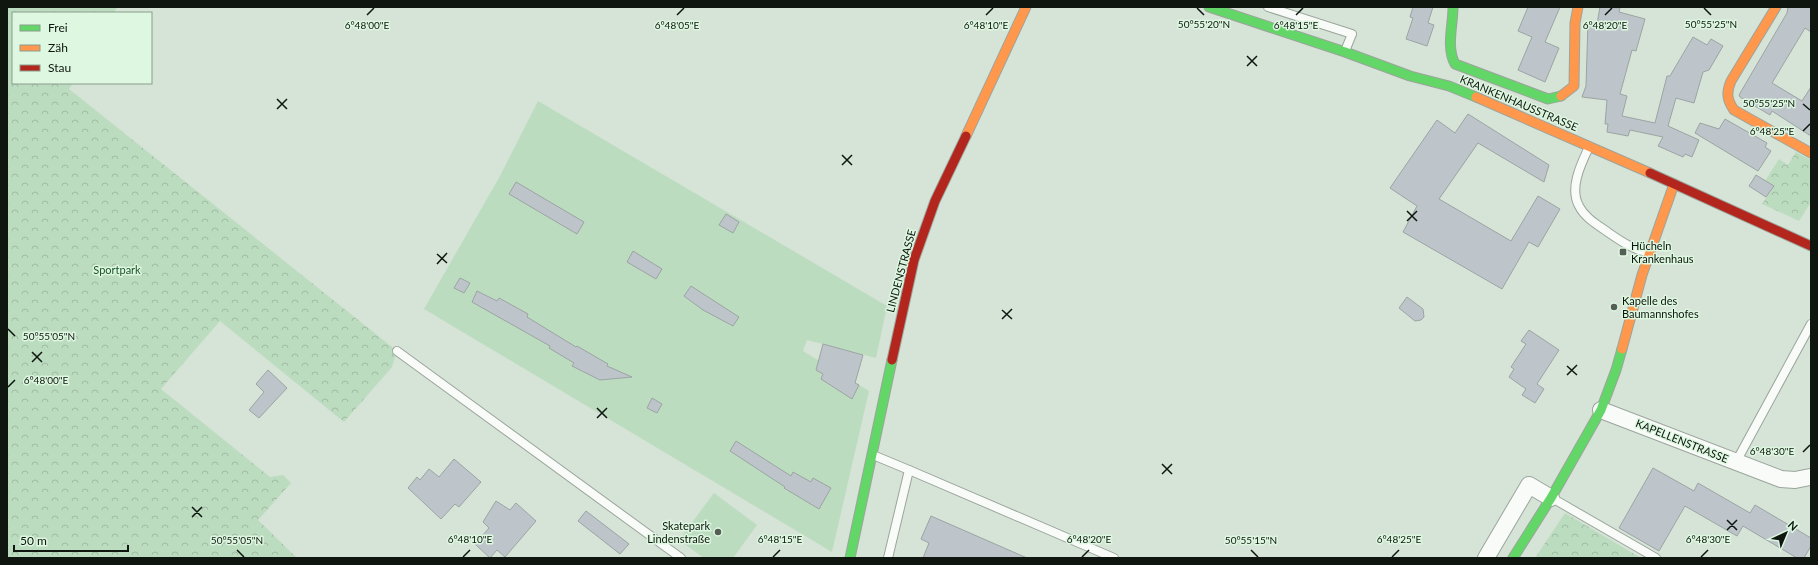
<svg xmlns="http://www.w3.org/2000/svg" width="1818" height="565" font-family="Lato,sans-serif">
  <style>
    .park { fill: url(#park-crowns) }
    .garden { fill: #bcdcc0 }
    .building { fill: #bdc5cb; stroke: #9ca4a3 }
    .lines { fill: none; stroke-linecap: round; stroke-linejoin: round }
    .lane-casing { stroke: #9ba59c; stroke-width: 10 }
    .street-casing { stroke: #9ba59c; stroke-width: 18 }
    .fast-casing { stroke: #9ba59c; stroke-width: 11 }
    .slow-casing { stroke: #9ba59c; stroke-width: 11 }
    .jam-casing { stroke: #9ba59c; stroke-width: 11 }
    .lane { stroke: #f9fbf9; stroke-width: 8 }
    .street { stroke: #f9fbf9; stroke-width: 16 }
    .fast { stroke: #63d668; stroke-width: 9 }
    .slow { stroke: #ff974d; stroke-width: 9 }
    .jam { stroke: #b3261e; stroke-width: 9 }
    .ticks { fill: none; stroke: #0e160f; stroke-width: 1.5 }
    .poi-dot { fill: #545e55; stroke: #ddf7e0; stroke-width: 1.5 }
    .labels { text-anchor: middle; stroke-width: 3; stroke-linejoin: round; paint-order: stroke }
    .street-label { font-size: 11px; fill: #0e160f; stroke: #ddf7e0 }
    .poi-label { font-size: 11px; fill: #0e160f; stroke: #ddf7e0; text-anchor: start }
    .park-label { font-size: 11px; fill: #1a5328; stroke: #ddf7e0 }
    .ticks-label { font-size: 10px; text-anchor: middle; fill: #0e160f; stroke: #ddf7e0; stroke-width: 3; stroke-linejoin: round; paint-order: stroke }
  </style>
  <defs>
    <pattern id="park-crowns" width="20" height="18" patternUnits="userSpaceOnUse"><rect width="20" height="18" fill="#bcdcc0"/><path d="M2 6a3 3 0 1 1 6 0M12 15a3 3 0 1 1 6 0" fill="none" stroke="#a0bca4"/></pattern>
  </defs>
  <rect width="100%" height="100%" fill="#d6e3d7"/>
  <g class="park">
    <polygon points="7,7 117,7 114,13 13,13 13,83 73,83 69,89 397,351 392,367 344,422 220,321 161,389 270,477 283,475 291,483 258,520 297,558 7,558"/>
    <polygon points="1796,152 1811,160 1811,202 1799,221 1762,204 1774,186 1765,181 1779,159 1788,165"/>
    <polygon points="1565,513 1641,558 1535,558"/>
  </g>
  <g class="garden">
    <polygon points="538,101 887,306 876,358 807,340 803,351 869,391 832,552 424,309 500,176"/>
    <polygon points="714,493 757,525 733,558 704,558 679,540"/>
  </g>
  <g class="building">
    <polygon points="1413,7 1433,7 1428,23 1434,25 1427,46 1406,39 1413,18 1410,17"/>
    <polygon points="1528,7 1560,7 1545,42 1559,48 1545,82 1518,70 1532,37 1518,31"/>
    <polygon points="1600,7 1620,8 1619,12 1645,19 1636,51 1632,50 1620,94 1627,96 1622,116 1655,123 1667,76 1670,76 1693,37 1707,45 1711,39 1723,46 1709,70 1703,72 1694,103 1676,98 1668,126 1699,140 1692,157 1685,154 1683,157 1658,146 1663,137 1630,130 1628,136 1607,132 1608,124 1605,124 1607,100 1582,97 1586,86 1588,22 1597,24"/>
    <polygon points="1788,7 1811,7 1811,32 1805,28 1772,83 1802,101 1811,87 1811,136 1772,111 1770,115 1740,97 1739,95 1787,13"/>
    <polygon points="1468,114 1549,165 1544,182 1478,143 1439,199 1511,241 1538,196 1560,209 1538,247 1529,242 1502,289 1403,232 1417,206 1390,188 1437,120 1455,133"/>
    <polygon points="1725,119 1767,143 1765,147 1771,151 1758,171 1695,133 1700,123 1719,129"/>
    <polygon points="1756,175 1774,186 1766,197 1749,186"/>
    <polygon points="516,182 584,222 577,234 509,194"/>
    <polygon points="726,214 739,222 733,233 719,225"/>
    <polygon points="633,251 662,269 656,279 627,262"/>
    <polygon points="460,278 470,283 464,293 454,288"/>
    <polygon points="691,286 739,317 733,326 703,310 684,296"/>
    <polygon points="477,291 497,301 499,298 528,314 527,317 576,347 577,346 608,364 607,366 632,377 600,380 572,366 574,363 549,348 550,346 472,302"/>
    <polygon points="1407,297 1423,309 1424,317 1421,320 1415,321 1399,308"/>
    <polygon points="1529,330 1559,350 1537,384 1544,389 1535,403 1522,395 1526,389 1509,377 1514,369 1511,367 1526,344 1521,341"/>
    <polygon points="823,344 863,355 855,383 859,385 852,399 821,379 823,374 816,370"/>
    <polygon points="268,370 287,388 259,418 249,410 264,392 256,384"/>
    <polygon points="652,398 662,404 657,413 647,408"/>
    <polygon points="736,441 791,476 793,472 811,482 813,478 831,488 819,509 784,488 785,487 730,451"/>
    <polygon points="454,459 481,482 459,507 455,504 441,519 408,488 417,477 420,480 429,469 439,477"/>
    <polygon points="1653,468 1694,491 1698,483 1750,513 1755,505 1811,538 1811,546 1804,558 1797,558 1743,526 1737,536 1685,506 1659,551 1619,528"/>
    <polygon points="496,501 510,510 516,503 536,521 505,557 497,550 490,558 475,544 489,528 483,522"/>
    <polygon points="586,511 629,544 620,554 578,521"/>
    <polygon points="931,516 1027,558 923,558 929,543 921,539"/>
  </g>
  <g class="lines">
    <defs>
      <g id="lane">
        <polyline points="1268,7 1352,34 1345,51"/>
        <path d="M1589 147C1581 164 1569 188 1579 206 1585 218 1598 225 1609 233 1622 242 1634 250 1650 253"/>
        <polyline points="397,351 681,558"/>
        <polyline points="873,455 909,470"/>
        <polyline points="1736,462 1811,324"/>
        <polyline points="1552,498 1656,558"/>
        <polyline points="888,558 909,470 1114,558"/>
      </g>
      <g id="street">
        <polyline points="1601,410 1781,479 1795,480 1810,477"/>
        <polyline points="1486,558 1529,485 1551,498"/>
      </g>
      <g id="fast">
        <polyline points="1209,7 1345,52 1410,76 1449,86 1476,97"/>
        <path d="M1453 7C1453 26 1446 47 1455 64L1548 99 1561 96"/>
        <polyline points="850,558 892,360"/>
        <polyline points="1513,558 1551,498 1601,410 1616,370 1622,349"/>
      </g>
      <g id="slow">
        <path d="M1776 7 1731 81C1726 93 1727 100 1734 110L1811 153"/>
        <polyline points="1561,96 1574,86 1575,23 1578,7"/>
        <polyline points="1476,97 1650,173"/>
        <polyline points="966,136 1026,7"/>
        <polyline points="1622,349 1642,275 1674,184"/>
      </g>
      <g id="jam">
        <polyline points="1650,173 1811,246"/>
        <polyline points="892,360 914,260 935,201 966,136"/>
      </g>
    </defs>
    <use href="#lane" class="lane-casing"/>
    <use href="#street" class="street-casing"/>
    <use href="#fast" class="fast-casing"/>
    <use href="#slow" class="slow-casing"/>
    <use href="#jam" class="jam-casing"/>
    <use href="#lane" class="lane"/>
    <use href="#street" class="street"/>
    <use href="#fast" class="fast"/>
    <use href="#slow" class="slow"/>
    <use href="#jam" class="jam"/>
  </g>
  <path class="ticks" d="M1197 8 1204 15M1704 8 1711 15M367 15 374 8M677 15 684 8M986 15 993 8M1296 15 1303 8M1605 15 1612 8M1247 56 1257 66M1247 66 1257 56M277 99 287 109M1803 104 1810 110M277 109 287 99M1803 131 1810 124M842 155 852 165M842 165 852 155M1407 211 1417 221M1407 221 1417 211M437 254 447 263M437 264 447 253M1002 310 1012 319M1002 319 1012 309M8 329 15 336M32 352 42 362M32 362 42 352M1567 366 1577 375M1567 375 1577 365M8 387 15 380M597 408 607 418M597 418 607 408M1803 452 1810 445M1162 464 1172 474M1162 474 1172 464M192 507 202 517M192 517 202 507M1727 520 1737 530M1727 530 1737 520M237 550 244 557M1251 550 1258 557M463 557 470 550M773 557 780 550M1082 557 1089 550M1392 557 1399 550M1701 557 1708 550"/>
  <g class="poi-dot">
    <rect x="1619" y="248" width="8" height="8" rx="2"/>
    <circle cx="1614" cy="307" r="4"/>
    <circle cx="718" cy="532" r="4"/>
  </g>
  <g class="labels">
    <g class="street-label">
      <text transform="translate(1519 103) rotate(23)" y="4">KRANKENHAUSSTRASSE</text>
      <text transform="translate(901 271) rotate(-75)" y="4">LINDENSTRASSE</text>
      <text transform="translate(1682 441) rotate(22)" y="4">KAPELLENSTRASSE</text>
    </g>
    <g class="poi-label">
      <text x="1631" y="250">Hücheln<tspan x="1631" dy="13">Krankenhaus</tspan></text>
      <text x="1622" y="305">Kapelle des<tspan x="1622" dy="13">Baumannshofes</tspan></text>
      <text x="710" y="530" text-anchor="end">Skatepark<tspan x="710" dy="13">Lindenstraße</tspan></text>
    </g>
    <g class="park-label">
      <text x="117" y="274">Sportpark</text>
    </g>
  </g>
  <g class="ticks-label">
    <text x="1204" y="28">50°55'20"N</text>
    <text x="1711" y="28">50°55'25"N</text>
    <text x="367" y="29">6°48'00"E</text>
    <text x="677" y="29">6°48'05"E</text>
    <text x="986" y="29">6°48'10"E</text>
    <text x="1296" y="29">6°48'15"E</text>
    <text x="1605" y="29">6°48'20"E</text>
    <text x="1769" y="107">50°55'25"N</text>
    <text x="1772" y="135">6°48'25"E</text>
    <text x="49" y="340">50°55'05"N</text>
    <text x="46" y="384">6°48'00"E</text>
    <text x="1772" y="455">6°48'30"E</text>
    <text x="470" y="543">6°48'10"E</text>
    <text x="780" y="543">6°48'15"E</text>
    <text x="1089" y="543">6°48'20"E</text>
    <text x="1399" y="543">6°48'25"E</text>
    <text x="1708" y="543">6°48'30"E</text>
    <text x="237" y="544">50°55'05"N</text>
    <text x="1251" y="544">50°55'15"N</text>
  </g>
  <rect width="1818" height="565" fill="none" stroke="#0e160f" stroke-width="16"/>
  <rect x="12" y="12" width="140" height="72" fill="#ddf7e0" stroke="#8a9d8c"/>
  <rect x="20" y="25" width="20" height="6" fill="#63d668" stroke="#8a9d8c"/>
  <text x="48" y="32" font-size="12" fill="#0e160f">Frei</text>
  <rect x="20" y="45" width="20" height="6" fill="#ff974d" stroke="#8a9d8c"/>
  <text x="48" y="52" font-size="12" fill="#0e160f">Zäh</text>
  <rect x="20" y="65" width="20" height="6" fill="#b3261e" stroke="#8a9d8c"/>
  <text x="48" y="72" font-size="12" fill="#0e160f">Stau</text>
  <g transform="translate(1786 533) rotate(44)" stroke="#ddf7e0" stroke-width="3" paint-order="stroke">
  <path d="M0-3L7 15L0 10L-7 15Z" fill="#0e160f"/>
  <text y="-6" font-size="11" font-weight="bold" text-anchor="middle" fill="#0e160f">N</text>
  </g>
  <path d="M14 545v6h114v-6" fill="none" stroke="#0e160f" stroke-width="2"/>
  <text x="20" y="545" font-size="12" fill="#0e160f" stroke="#ddf7e0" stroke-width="3" paint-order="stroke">50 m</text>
</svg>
